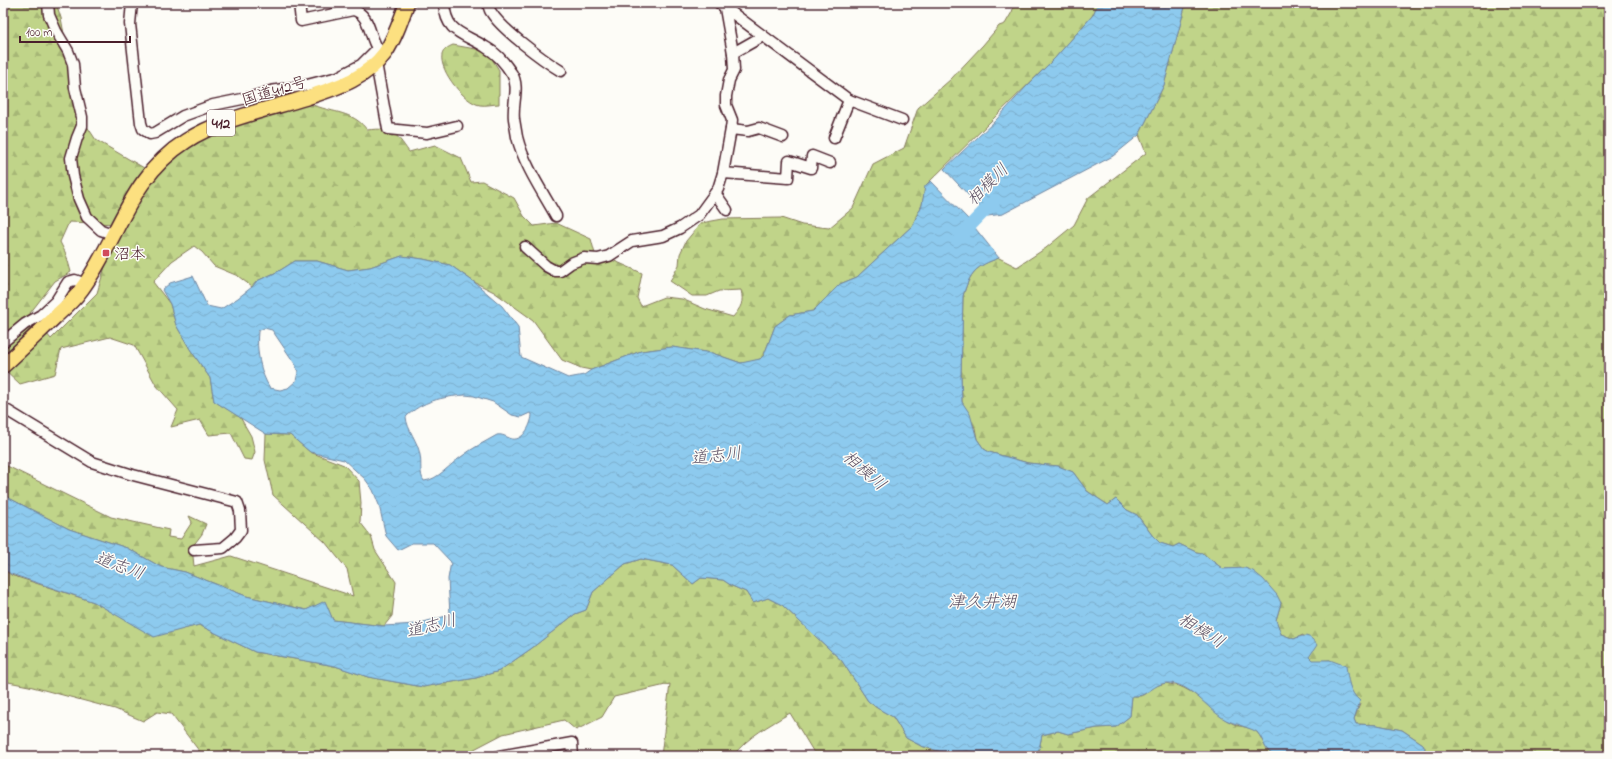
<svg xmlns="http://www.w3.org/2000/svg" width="1612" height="759" font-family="'Indie Flower','Klee One',sans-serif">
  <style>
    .forest { fill: url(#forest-firs); stroke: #857a5a; fill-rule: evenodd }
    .water { fill: url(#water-waves); stroke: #7286a0; fill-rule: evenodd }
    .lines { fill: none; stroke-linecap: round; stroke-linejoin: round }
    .river { stroke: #8dcaee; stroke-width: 13 }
    .minor-casing { stroke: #4a1f2b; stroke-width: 13 }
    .highway-casing { stroke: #4a1f2b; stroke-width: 17 }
    .minor { stroke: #fdfcf7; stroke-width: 10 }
    .highway { stroke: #fce080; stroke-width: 14 }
    .poi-dot { fill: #d1495b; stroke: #fdfcf7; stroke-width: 1.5 }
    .labels { text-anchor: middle; stroke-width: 3; stroke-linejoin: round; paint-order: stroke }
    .shield { fill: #fdfcf7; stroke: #806168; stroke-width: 1 }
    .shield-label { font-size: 15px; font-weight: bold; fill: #4a1f2b }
    .street-label { font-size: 16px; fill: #4a1f2b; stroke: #fdfcf7 }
    .poi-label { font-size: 16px; fill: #4a1f2b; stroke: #fdfcf7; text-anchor: start }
    .water-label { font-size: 17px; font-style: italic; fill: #5e5266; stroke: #fdfcf7 }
  </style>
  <defs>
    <pattern id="forest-firs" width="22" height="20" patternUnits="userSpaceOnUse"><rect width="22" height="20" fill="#c0d489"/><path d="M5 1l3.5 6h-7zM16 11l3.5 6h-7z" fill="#a6b676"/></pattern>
    <pattern id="water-waves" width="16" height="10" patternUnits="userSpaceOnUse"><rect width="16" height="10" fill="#8dcaee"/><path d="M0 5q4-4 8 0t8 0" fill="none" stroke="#7badcc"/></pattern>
  </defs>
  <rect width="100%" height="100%" fill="#fdfcf7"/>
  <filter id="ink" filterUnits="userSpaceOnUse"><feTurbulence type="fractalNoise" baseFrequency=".025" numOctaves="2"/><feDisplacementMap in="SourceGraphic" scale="8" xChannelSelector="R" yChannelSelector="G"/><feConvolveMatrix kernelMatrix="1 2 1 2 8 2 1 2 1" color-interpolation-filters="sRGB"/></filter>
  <g filter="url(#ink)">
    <g class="forest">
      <path d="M3 3H56L61 18 79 114 96 140 144 168 150 184 184 148 206 133 295 98C303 101 311 105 319 107 337 113 355 113 367 130 392 127 395 132 409 152L435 145 461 158 471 182 482 181 514 198 524 216 534 226 556 223 591 239 595 254 617 262 642 273 637 298 641 306 664 297 682 299 705 309 733 317C741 307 744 303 741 290L719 291 707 296H692L670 281 679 265 680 254 686 241 701 223 723 219 781 218 802 225 829 228 853 208 873 164 904 148 918 108 951 79 983 45 999 26 1005 24 1012 12 1015 3H1098L1093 15 1055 58 926 185 922 205 912 226 857 277 840 284 813 311 790 315 775 326 764 355 760 359 750 362 741 363 712 353 672 347 641 351 591 370 581 368 562 360 533 320 494 292 474 282 450 265 423 259 402 256 370 267 348 270 317 261H295L279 271 257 281 252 287 238 276 214 266 202 252 194 246 172 261 153 282 170 304 176 325 190 349 210 378 214 401 240 417 251 436 255 452 252 460 244 459 231 433 209 435 200 420 171 427 178 410 156 385 134 345 110 337 61 349 55 374 20 384 3 368ZM69 222 118 224 97 293 51 339 30 313 55 281 71 272 66 254 60 242Z"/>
      <path d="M1186 3H1609V756H1422L1425 748 1423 744 1402 730 1377 725 1356 724 1354 719 1360 704 1349 687 1348 681 1330 660 1314 661 1309 659 1303 635 1294 639 1281 634 1276 620 1281 603 1245 568 1223 569 1202 553 1196 552 1179 544 1173 547 1160 543 1152 535 1137 515 1127 510 1116 499 1108 505 1087 491 1073 472 1058 466 1028 463 989 452 984 449 977 439 975 428 962 402 961 376 963 296C970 272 976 266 999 258L1017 267 1046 248 1074 225 1088 198 1146 153 1139 135 1164 85Z"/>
      <path d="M453 45 487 51 499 70V104C493 104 486 106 480 105 465 103 439 71 442 55 443 50 448 47 453 45Z"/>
      <polygon points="266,434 290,435 310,452 344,465 359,481 361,503 360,522 371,536 375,550 396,582 392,616 384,626 333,620 325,602 306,610 246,596 185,572 161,567 127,548 69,529 3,495 3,464 111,517 169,530 168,537 181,539 192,522 189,516 206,524 202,534 192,547 194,566 231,556 353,596 347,569 325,542 273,495 265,460"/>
      <path d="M641 559 672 565 693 584 701 578 723 580 732 586 746 592 753 603 768 598 782 605 842 661 868 701 877 708 893 717 906 738 921 746 945 753 967 751 992 756H816L790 713C770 725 747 737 733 756H661L670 684 614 697 602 717 576 730 564 720 503 734 461 756H271L270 754H264L258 756H203L171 714 157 712 143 721 115 709 29 686 3 681V569L11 575 94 602 154 636 199 625 255 652 335 666 368 677 423 687 476 678 499 671 532 648 575 614 586 610 593 592 625 564Z"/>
      <path d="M1166 683C1172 685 1179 685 1184 688 1203 697 1215 716 1234 724 1240 727 1252 727 1257 732 1265 741 1263 750 1275 756H1028C1039 754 1040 745 1042 735L1058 731 1068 734 1097 728 1116 727 1130 716 1132 696 1143 695 1155 686Z"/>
    </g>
    <g class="water">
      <polygon points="1098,3 1186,3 1164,85 1139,135 1113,156 1003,214 988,216 944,169 996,120 1025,88 1055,58 1093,15"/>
      <path d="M931 181 967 218 999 258C976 266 970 272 963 296L961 376 962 402 970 414 977 439 984 449 989 452 1028 463 1058 466 1073 472 1087 491 1108 505 1116 499 1127 510 1137 515 1152 535 1160 543 1173 547 1179 544 1196 552 1202 553 1223 569 1245 568 1253 571 1263 579 1277 595 1281 603 1276 620 1281 634 1294 639C1305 634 1310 635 1317 645L1309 657 1312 660H1330L1346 666C1348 679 1349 692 1360 701L1354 719 1356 724 1377 725 1402 730 1423 744 1425 748 1422 756H1275C1263 750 1265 741 1257 732 1253 729 1232 723 1226 720 1206 709 1191 682 1166 683 1157 684 1152 690 1144 694 1141 696 1136 696 1132 696L1130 716 1116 727 1097 728 1068 734 1058 731 1042 735 1039 749 1033 755 992 756 967 751 945 753 921 746 906 738 893 717 877 708 868 701 842 661 782 605 768 598 753 603 746 592 732 586 723 580 701 578 693 584 672 565 641 559 625 564 593 592 586 610 575 614 532 648 499 671 476 678 423 687 368 677 335 666 255 652 199 625 154 637 94 602 11 574 3 569V495L69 529 127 548 161 567 185 572 246 596 306 610 325 601 333 620 384 626 416 624 450 615 448 579 451 562 433 543H412L398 550 386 536 379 505 373 490 365 479 344 460 310 452 290 435 266 434 214 401 210 378 190 349 176 325 170 304 162 290 170 283 193 276 207 306 221 309 238 298 252 287 257 281 279 271 295 261H317L348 270 370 267 402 256 423 259 450 265 474 282 502 306 518 327 521 357 568 378 584 375 591 370 641 351 672 347 712 353 741 363 760 359 764 355 775 326 790 315 813 311 840 284 857 277 912 226 922 205 925 186ZM264 328 272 330 295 364 298 372 296 381 288 388 280 390 270 388C260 373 256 349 258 331ZM465 395 474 396 493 402 512 415 521 417 530 413 532 414C532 423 524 441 512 439 506 437 503 434 497 435 485 442 472 448 461 457 450 464 438 480 424 481 419 474 422 464 420 455 418 441 407 430 406 417 422 401 442 397 465 395Z"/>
    </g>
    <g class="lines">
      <polyline class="river" points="960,236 995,200"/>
      <defs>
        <g id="minor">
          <polyline points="48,3 49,15 56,31 68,51 73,64 75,88 82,117 82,126 77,138 71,158 73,176 79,199 87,217 101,230 113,234"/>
          <polyline points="132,3 130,24 141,123 143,129 150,134 155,133 183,116 213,105 252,97 271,91 307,85 338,77 361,65 377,49"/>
          <path d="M299 3 301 21 353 10C373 15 368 43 382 53"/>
          <path d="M444 3C446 35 465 33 487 48 498 54 505 63 512 74 520 87 512 104 514 119 515 125 516 131 517 137 524 165 542 191 556 216"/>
          <path d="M488 3C489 6 489 10 491 12 501 29 543 60 561 71"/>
          <polyline points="719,3 849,100 902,120"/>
          <polyline points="733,53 763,36"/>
          <polyline points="376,63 388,129 427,133 457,126"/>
          <polyline points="731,129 748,131 759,128 783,137"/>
          <polyline points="834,138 849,100"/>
          <polyline points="723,173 788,178 789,161 811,168 812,156 830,163"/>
          <polyline points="715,193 727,210"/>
          <polyline points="525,247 546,266 555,271 560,271 571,263 584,258 598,259 609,256 632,241 663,236 680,228 699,215 718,189 723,173 731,129 732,120 726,105 726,96 729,80 734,70 733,53 725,8"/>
          <polyline points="3,342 25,324 41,315 56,301 68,282 75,280 86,284"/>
          <polyline points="3,408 92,462 133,475 237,502 240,511 241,530 235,538 223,548 194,550"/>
          <polyline points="499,756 572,743 573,756"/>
          <polyline points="768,756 769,756"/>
        </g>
        <path id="highway" d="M3 366C21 350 38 333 56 316 65 308 74 300 81 290 119 239 128 178 186 141 220 119 266 110 305 98 335 88 365 80 385 53 395 38 401 20 407 3"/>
      </defs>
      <use href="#minor" class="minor-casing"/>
      <use href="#highway" class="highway-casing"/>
      <use href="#minor" class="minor"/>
      <use href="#highway" class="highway"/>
    </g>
  </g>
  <rect class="poi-dot" x="102" y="249" width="8" height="8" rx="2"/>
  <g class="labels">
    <rect class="shield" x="207" y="110" width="28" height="26" rx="3"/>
    <g class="shield-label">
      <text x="221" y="128">412</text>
    </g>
    <g class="street-label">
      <text transform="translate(274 90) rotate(-17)" y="6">国道412号</text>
    </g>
    <g class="poi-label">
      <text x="114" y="259">沼本</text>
    </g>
    <g class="water-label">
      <text transform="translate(987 184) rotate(-45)" y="6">相模川</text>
      <text transform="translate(716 455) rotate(-7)" y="6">道志川</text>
      <text transform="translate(865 470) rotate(41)" y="6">相模川</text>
      <text transform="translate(120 565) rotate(20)" y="6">道志川</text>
      <text x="982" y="607">津久井湖</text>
      <text transform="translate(431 625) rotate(-14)" y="6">道志川</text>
      <text transform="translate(1202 630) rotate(32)" y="6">相模川</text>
    </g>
  </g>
  <rect width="1612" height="759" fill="none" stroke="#fdfcf7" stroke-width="16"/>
  <rect x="8" y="8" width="1596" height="743" fill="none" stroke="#4a1f2b" stroke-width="1.5" filter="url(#ink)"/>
  <path d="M20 36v6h110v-6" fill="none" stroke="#4a1f2b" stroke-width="2"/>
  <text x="26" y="36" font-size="12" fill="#4a1f2b" stroke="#fdfcf7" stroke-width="3" paint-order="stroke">100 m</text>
</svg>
